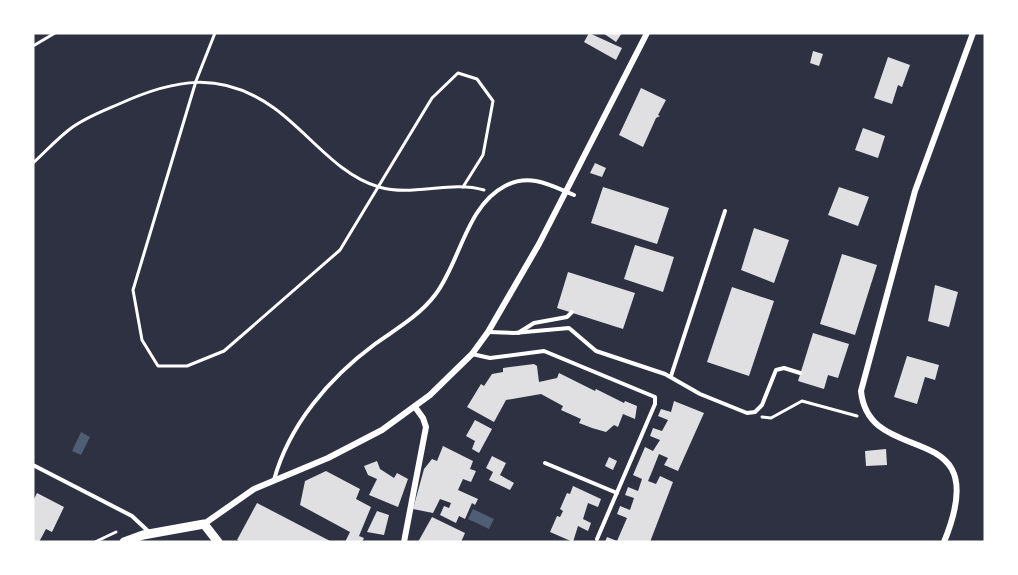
<svg xmlns="http://www.w3.org/2000/svg" width="1018" height="575" font-family="'Playfair Display',serif">
  <style>
    .water { fill: #4f5d75 }
    .building { fill: #e0e0e3 }
    .lines { fill: none; stroke-linecap: round; stroke-linejoin: round }
    .path { stroke: #fff; stroke-width: 3 }
    .service { stroke: #fff; stroke-width: 4 }
    .minor { stroke: #fff; stroke-width: 6 }
    .tertiary { stroke: #fff; stroke-width: 9 }
  </style>
  <rect width="100%" height="100%" fill="#2d3142"/>
  <g class="water">
    <polygon points="81,432 90,437 81,455 72,451"/>
    <polygon points="473,509 494,519 489,529 468,519"/>
  </g>
  <g class="building">
    <polygon points="589,33 622,48 616,60 584,42"/>
    <polygon points="603,33 622,33 616,42"/>
    <polygon points="813,51 823,54 819,66 810,63"/>
    <polygon points="888,57 910,65 902,87 898,85 892,104 874,98"/>
    <polygon points="641,88 666,100 658,115 660,116 656,118 643,147 619,135"/>
    <polygon points="863,128 885,136 878,158 855,150"/>
    <polygon points="595,163 606,168 602,177 590,173"/>
    <polygon points="603,187 669,208 657,244 591,223"/>
    <polygon points="839,187 869,197 858,226 828,215"/>
    <polygon points="754,228 789,240 774,283 741,270"/>
    <polygon points="635,245 674,257 663,292 624,279"/>
    <polygon points="842,254 877,265 855,335 820,324"/>
    <polygon points="568,272 635,293 623,329 557,308"/>
    <polygon points="935,285 958,292 949,327 928,321"/>
    <polygon points="732,287 774,301 749,376 707,362"/>
    <polygon points="813,333 849,344 838,378 828,375 824,389 798,381"/>
    <polygon points="907,356 939,365 935,380 925,377 917,404 894,397"/>
    <polygon points="534,364 537,366 539,382 557,378 559,373 595,391 596,389 624,403 625,401 637,406 635,419 623,414 618,427 614,425 606,432 592,428 579,423 581,419 561,410 563,406 541,394 506,400 494,422 467,407 481,384 484,386 492,374 503,372 503,368"/>
    <polygon points="674,401 704,413 678,471 664,465 668,458 659,454 651,474 648,481 656,484 660,476 673,482 650,542 605,542 607,537 617,541 627,518 617,514 620,506 630,510 634,498 625,495 628,487 638,491 642,479 633,475 645,447 653,451 660,440 650,436 653,428 662,431 668,420 658,416 661,409 671,412"/>
    <polygon points="475,420 492,429 479,453 472,449 475,441 466,436"/>
    <polygon points="443,446 473,461 470,469 476,471 471,482 463,479 458,490 478,499 475,505 472,503 465,519 459,516 456,523 440,515 444,506 449,508 451,503 440,499 433,513 413,509 424,469 432,459 437,461"/>
    <polygon points="886,449 887,465 866,466 865,451"/>
    <polygon points="492,456 506,463 500,475 514,483 510,490 489,480 493,472 486,468"/>
    <polygon points="609,457 617,461 613,470 605,466"/>
    <polygon points="377,461 380,469 394,478 397,473 408,479 398,507 369,495 377,479 368,475 364,466"/>
    <polygon points="326,471 360,489 356,499 371,507 359,536 364,538 362,542 345,542 350,532 300,505 305,481"/>
    <polygon points="573,486 601,499 598,507 588,503 583,519 591,523 588,531 578,526 573,542 550,532 557,516 560,517 563,511 560,509 567,493 570,494"/>
    <polygon points="37,493 64,507 52,532 46,529 39,542 33,542 33,501"/>
    <polygon points="257,503 332,542 241,542 237,540"/>
    <polygon points="377,511 389,515 384,535 367,532"/>
    <polygon points="432,517 465,533 461,542 418,542"/>
  </g>
  <g class="lines">
    <g class="path">
      <polyline points="215,33 196,81 133,290 142,340 158,366 187,366 224,351 340,250 432,98 458,73 477,79 493,101 483,155 463,187"/>
      <polyline points="33,46 55,33"/>
      <path d="M33 163C45 152 57 139 70 129 84 118 103 111 119 104 174 79 221 70 274 108 309 133 337 175 379 187 413 197 451 180 484 190"/>
      <polyline points="762,417 771,418 802,401 857,416"/>
      <polyline points="95,542 116,532"/>
    </g>
    <g class="service">
      <polyline points="489,332 514,333 569,328 596,351 665,374 700,394 747,413 755,412 762,405 776,370 784,368 800,373"/>
      <polyline points="518,333 534,323 567,317 572,312"/>
      <polyline points="472,354 490,358 544,351 655,397 655,404 597,539"/>
      <polyline points="671,376 725,211"/>
      <polyline points="545,463 617,493"/>
      <polyline points="33,465 132,516 148,531"/>
      <path d="M274 480C289 425 329 378 375 344 396 329 419 316 435 295 460 263 466 206 505 186 530 173 550 185 574 195"/>
    </g>
    <g class="minor">
      <polyline points="204,524 254,489 328,458 382,430 430,395 472,354 488,332 539,244 647,33"/>
      <polyline points="404,542 426,427 423,418 415,407"/>
      <path d="M944 542C997 413 869 471 861 391L915 191 973 33"/>
    </g>
    <polyline class="tertiary" points="124,542 143,535 204,524 218,542"/>
  </g>
  <rect width="1018" height="575" fill="none" stroke="#ffffff" stroke-width="69"/>
</svg>
